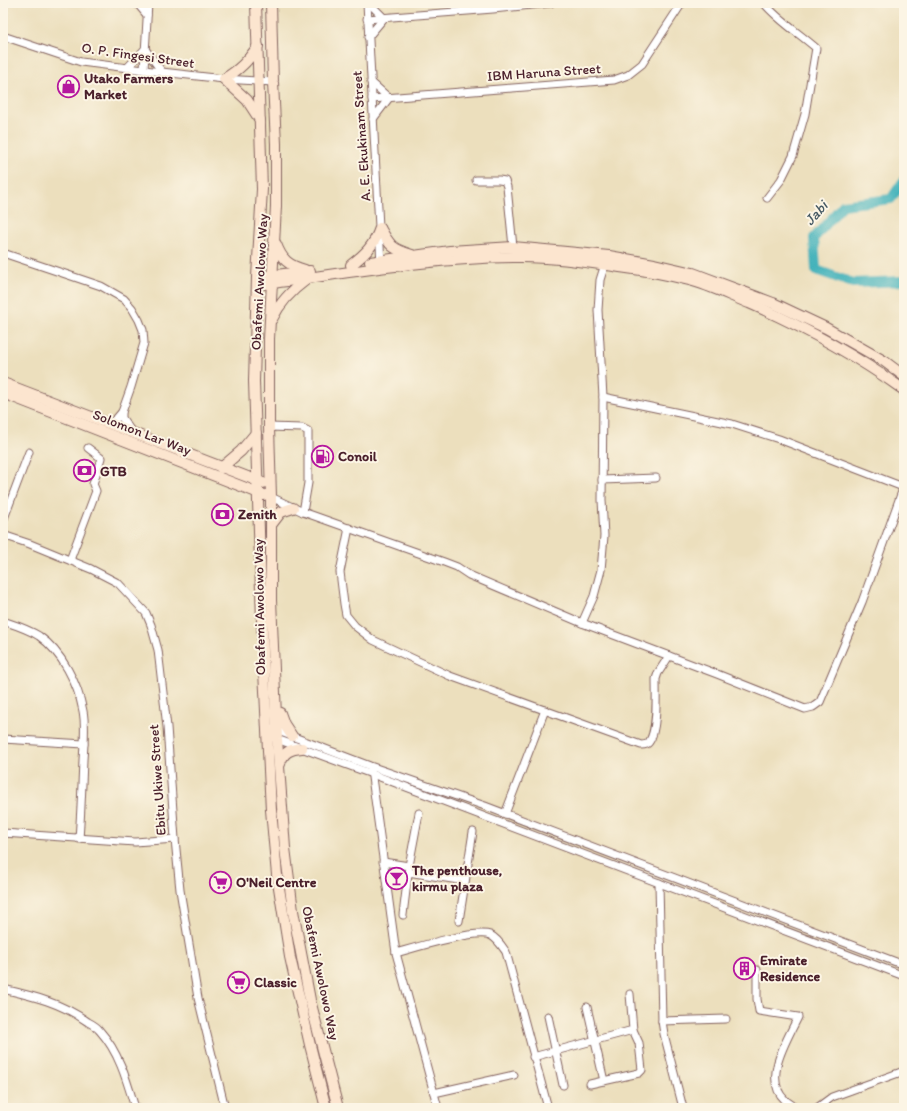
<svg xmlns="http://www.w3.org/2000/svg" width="907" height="1111" font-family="Itim,sans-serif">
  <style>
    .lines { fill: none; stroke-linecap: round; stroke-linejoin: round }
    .river { stroke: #41b1ba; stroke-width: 10 }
    .street-casing { stroke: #83625e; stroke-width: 9 }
    .secondary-casing { stroke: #83625e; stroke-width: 12 }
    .street { stroke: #fff; stroke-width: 7 }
    .secondary { stroke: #fce5cf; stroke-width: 10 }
    .labels { text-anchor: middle; stroke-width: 4; stroke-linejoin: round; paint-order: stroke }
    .street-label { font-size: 14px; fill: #4a1f2b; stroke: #fcf5e5 }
    .poi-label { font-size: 14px; font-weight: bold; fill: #4a1f2b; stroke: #fcf5e5; text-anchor: start }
    .water-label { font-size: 15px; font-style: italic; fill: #465964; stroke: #fcf5e5 }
  </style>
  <rect width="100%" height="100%" fill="#fcf5e5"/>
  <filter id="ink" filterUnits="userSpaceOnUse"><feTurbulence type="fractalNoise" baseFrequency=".025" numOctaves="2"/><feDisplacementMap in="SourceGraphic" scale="8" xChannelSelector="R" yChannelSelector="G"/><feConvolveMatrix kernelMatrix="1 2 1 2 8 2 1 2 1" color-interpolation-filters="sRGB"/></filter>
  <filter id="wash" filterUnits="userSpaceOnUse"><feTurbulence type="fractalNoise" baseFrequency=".012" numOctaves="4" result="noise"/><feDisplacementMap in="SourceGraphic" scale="16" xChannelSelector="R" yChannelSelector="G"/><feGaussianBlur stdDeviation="0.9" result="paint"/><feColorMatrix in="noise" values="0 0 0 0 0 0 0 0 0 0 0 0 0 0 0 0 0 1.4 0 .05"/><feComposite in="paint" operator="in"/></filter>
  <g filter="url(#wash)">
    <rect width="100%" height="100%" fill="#ecdfbd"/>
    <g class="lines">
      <polyline class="river" points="904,180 891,199 843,205 814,238 816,270 853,283 904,281"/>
    </g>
  </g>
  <g filter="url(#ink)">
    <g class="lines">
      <defs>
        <g id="street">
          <polyline points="137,3 147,15"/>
          <polyline points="367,3 381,264"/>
          <path d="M764 3C779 21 799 33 816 48L805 114 793 156 781 180 767 198"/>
          <polyline points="367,19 493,9 551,3"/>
          <polyline points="3,36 81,62 144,70 224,79 273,82"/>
          <polyline points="368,37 384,18 369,3"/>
          <polyline points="127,68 145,49 163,73"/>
          <polyline points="144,70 148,3"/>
          <polyline points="371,82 389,98 373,119"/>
          <polyline points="372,99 614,80 628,75 642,64 682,3"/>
          <polyline points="476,180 499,180 505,181 507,187 513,247"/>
          <polyline points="3,253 101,286 124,299 132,308 139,320 143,330 144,343 131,387 122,412 116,419 110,423"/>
          <polyline points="603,397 732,424 779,439 903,487"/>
          <polyline points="122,412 122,418 131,431"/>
          <polyline points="269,427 302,428 308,431 308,483 303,512"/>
          <polyline points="602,480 656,478"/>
          <polyline points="271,497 303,512 444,562 457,567 469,575 582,623 717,674 805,709 813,707 820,702 862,602 904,486"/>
          <polyline points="3,521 29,452"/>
          <path d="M349 528 340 572 344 604 346 615 355 626 373 640 450 676 641 745C644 745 647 745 649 742 658 730 656 694 656 679L658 673 669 656"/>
          <polyline points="3,535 30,544 91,569 118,583 146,613 151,625 158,650 167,727 175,839 180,890 198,998 225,1108"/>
          <polyline points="70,560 96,491 93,484 101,458 88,448"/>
          <path d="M3 621C15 625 28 629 39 636 62 652 78 684 83 711 86 726 84 744 83 760 82 786 81 812 79 839"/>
          <polyline points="582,623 594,596 601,570 604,536 602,500 603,397 598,310 600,280 605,264"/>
          <polyline points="273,729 370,766 485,806 904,965"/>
          <polyline points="274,738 372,774 904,976"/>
          <polyline points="3,739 84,744"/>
          <polyline points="371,770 396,953 438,1108"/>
          <polyline points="505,814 545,710"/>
          <polyline points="3,833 135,842 175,839"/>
          <polyline points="383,862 409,866"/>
          <polyline points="408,872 465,881"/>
          <polyline points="659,883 662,1021 664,1034 683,1108"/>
          <polyline points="403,915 409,866 419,813"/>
          <polyline points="459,921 473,832"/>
          <path d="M396 953C414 948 475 929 490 935 497 938 502 946 506 952L548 1108"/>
          <path d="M757 970V999L759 1011 798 1017C787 1040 762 1079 785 1100 790 1104 793 1106 798 1108"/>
          <path d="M3 989C33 996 62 1003 88 1022 92 1024 97 1027 100 1031 119 1052 127 1081 135 1108"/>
          <polyline points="587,1007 604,1081"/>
          <polyline points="548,1016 563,1085"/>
          <polyline points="662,1021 726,1019"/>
          <polyline points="533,1057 633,1030 630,994"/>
          <polyline points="590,1084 639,1073 642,1070 639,1043 633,1030"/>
          <polyline points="434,1093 514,1075"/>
          <polyline points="817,1108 832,1097 904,1071"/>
        </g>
        <g id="secondary">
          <polyline points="256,3 262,189 257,277 254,381 263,651 271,810 277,875 290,957 310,1045 326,1108"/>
          <polyline points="271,3 273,82 276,144 276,206 269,339 269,427 271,497 271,600 277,739 285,848 293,911 310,1000 338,1108"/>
          <path d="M258 46C247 62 240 69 224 79L247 100 260 120"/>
          <path d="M380 228C390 246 392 249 412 255"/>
          <path d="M276 244C282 260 288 265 305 270"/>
          <polyline points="370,262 450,251 513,247 609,256 654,264 693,273 773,303 826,328 884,361 904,376"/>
          <path d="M351 265C365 254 374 246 380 228"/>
          <polyline points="267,276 310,271"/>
          <path d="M265 284C347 273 430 258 513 257 549 256 584 261 620 267 643 270 666 274 689 280 709 285 729 295 749 303 804 327 855 355 904 390"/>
          <path d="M272 319C280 302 292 290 307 279"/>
          <polyline points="3,383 263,483"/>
          <polyline points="3,393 264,495"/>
          <polyline points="221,468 241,451 256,433"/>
          <polyline points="271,525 281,512 293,508"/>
          <polyline points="280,713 284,724 292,736"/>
          <path d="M280 764C283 752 290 749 302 748"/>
        </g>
      </defs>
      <use href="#street" class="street-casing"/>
      <use href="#secondary" class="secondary-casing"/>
      <use href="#street" class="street"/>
      <use href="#secondary" class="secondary"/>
    </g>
  </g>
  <defs>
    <symbol id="shop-ring" viewBox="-11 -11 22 22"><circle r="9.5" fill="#fcf5e5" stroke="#b5179e" stroke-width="1.5"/><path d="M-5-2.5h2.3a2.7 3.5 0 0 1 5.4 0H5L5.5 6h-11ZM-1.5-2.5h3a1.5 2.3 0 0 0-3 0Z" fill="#b5179e"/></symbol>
    <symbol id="fuel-ring" viewBox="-11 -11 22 22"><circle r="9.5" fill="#fcf5e5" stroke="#b5179e" stroke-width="1.5"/><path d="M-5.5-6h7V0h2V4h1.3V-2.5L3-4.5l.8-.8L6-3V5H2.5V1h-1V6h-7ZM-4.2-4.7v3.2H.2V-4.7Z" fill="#b5179e"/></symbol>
    <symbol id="bank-ring" viewBox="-11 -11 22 22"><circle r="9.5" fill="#fcf5e5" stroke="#b5179e" stroke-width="1.5"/><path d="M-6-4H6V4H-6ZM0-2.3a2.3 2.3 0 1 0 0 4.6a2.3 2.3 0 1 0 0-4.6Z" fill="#b5179e"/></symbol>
    <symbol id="bar-ring" viewBox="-11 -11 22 22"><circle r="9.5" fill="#fcf5e5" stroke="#b5179e" stroke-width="1.5"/><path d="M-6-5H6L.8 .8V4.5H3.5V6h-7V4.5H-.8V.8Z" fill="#b5179e"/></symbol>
    <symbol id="supermarket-ring" viewBox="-11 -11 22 22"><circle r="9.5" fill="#fcf5e5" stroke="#b5179e" stroke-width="1.5"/><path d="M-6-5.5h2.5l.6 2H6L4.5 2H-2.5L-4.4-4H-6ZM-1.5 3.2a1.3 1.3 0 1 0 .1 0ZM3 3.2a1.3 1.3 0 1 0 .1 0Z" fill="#b5179e"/></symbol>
    <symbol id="building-ring" viewBox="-11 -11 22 22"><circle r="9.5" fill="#fcf5e5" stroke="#b5179e" stroke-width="1.5"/><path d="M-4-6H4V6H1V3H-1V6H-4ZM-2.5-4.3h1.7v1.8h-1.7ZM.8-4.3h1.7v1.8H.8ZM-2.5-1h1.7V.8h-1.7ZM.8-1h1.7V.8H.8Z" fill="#b5179e"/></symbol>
  </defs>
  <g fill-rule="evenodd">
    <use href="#shop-ring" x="56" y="74" width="25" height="25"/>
    <use href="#fuel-ring" x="310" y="444" width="25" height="25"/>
    <use href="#bank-ring" x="72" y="458" width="25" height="25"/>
    <use href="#bank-ring" x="210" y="502" width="25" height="25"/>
    <use href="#bar-ring" x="384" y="866" width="25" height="25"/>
    <use href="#supermarket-ring" x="208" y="870" width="25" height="25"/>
    <use href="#building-ring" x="732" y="956" width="25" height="25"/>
    <use href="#supermarket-ring" x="226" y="970" width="25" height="25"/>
  </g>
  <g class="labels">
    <g class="street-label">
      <text transform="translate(138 55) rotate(8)" y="5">O. P. Fingesi Street</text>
      <text transform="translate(544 72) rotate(-4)" y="5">IBM Haruna Street</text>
      <text transform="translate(361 136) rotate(-94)" y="5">A. E. Ekukinam Street</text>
      <text transform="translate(259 282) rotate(-87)" y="5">Obafemi Awolowo Way</text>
      <text transform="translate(142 432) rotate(21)" y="5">Solomon Lar Way</text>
      <text transform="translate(259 607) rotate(-91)" y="5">Obafemi Awolowo Way</text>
      <text transform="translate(157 780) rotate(-94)" y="5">Ebitu Ukiwe Street</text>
      <text transform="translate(321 973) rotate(78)" y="5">Obafemi Awolowo Way</text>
    </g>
    <g class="poi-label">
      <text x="84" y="83">Utako Farmers<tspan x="84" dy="16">Market</tspan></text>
      <text x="338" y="461">Conoil</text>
      <text x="100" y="476">GTB</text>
      <text x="238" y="519">Zenith</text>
      <text x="412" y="875">The penthouse,<tspan x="412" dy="16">kirmu plaza</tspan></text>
      <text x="236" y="887">O'Neil Centre</text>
      <text x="760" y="965">Emirate<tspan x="760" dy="16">Residence</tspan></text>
      <text x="254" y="987">Classic</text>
    </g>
    <g class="water-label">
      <text transform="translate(816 213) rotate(-49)" y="5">Jabi</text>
    </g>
  </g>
  <rect width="907" height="1111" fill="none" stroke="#fcf5e5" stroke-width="16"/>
</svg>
